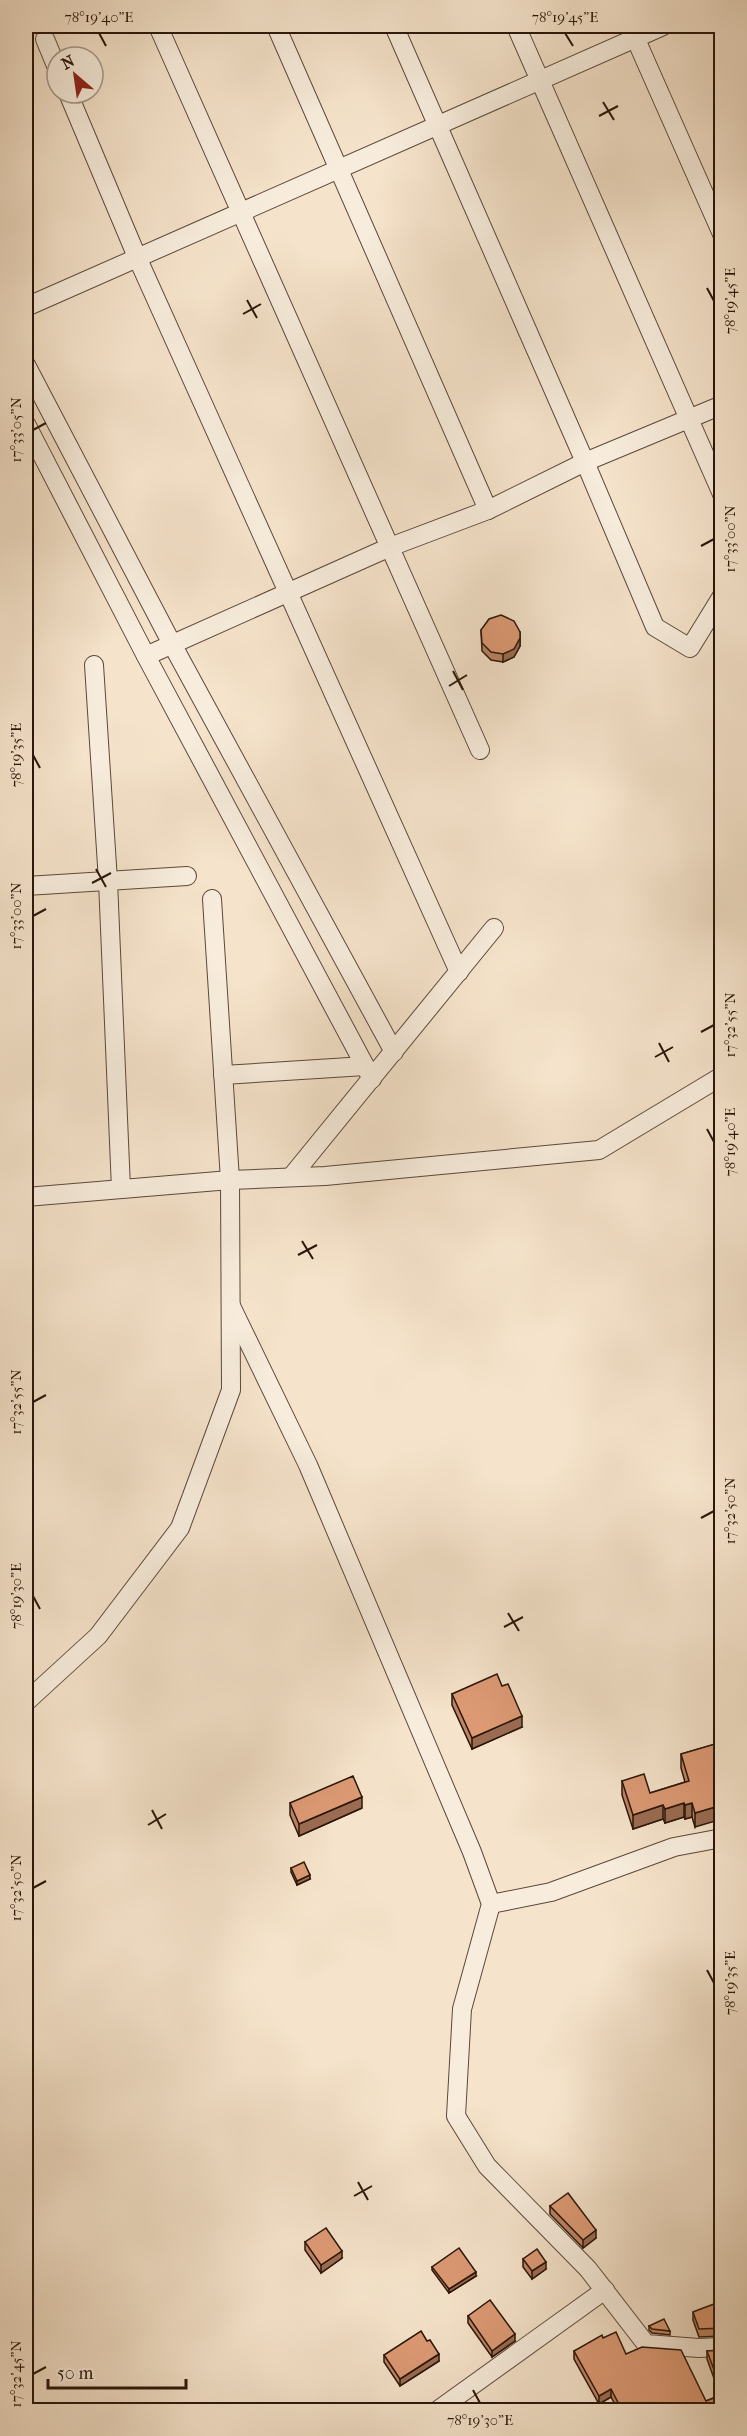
<svg xmlns="http://www.w3.org/2000/svg" width="747" height="2436" font-family="'IM FELL French Canon',serif">
  <style>
    .lines { fill: none; stroke-linecap: round; stroke-linejoin: round }
    .minor-casing { stroke: #5c483a; stroke-width: 20 }
    .minor { stroke: #f8eddd; stroke-width: 18 }
    .wall { fill: #be8465; stroke: #291509; stroke-width: 1.5 }
    .shaded-wall { fill: #9b6c52; stroke: #291509; stroke-width: 1.5 }
    .building { fill: #dd9a75; stroke: #291509; stroke-width: 1.5 }
    .ticks { fill: none; stroke: #291509; stroke-width: 2 }
    .neatline { fill: none; stroke: #291509; stroke-width: 2 }
    .ticks-label { font-size: 15px; text-anchor: middle; fill: #291509 }
  </style>
  <rect width="100%" height="100%" fill="#f5e3cb"/>
  <filter id="stains"><feTurbulence type="fractalNoise" baseFrequency=".00333" numOctaves="4"/><feColorMatrix values="0 0 0 0 .2 0 0 0 0 .09 0 0 0 0 .02 0 0 0 .5 -.17"/></filter>
  <radialGradient id="worn" r=".72"><stop offset=".6" stop-color="#630" stop-opacity="0"/><stop offset="1" stop-color="#630" stop-opacity=".3"/></radialGradient>
  <g class="lines">
    <defs>
      <g id="minor">
        <polyline points="158,26 480,750"/>
        <polyline points="276,26 488,510"/>
        <polyline points="394,26 585,462 655,627 690,648 722,596"/>
        <polyline points="516,26 722,494"/>
        <polyline points="630,26 722,234"/>
        <polyline points="45,39 57,68"/>
        <polyline points="68,93 137,257 459,972"/>
        <polyline points="26,307 663,26"/>
        <polyline points="26,365 172,644 394,1052"/>
        <polyline points="26,424 146,656 372,1079"/>
        <polyline points="146,656 390,547 488,510 585,462 722,405"/>
        <polyline points="94,665 108,881 121,1189"/>
        <polyline points="26,886 187,876"/>
        <polyline points="223,1075 365,1066"/>
        <polyline points="291,1177 494,928"/>
        <polyline points="26,1197 230,1180 325,1176 599,1150 722,1076"/>
        <polyline points="231,1306 308,1465 472,1852 491,1904 462,2009 456,2116 487,2166 588,2269 646,2344 699,2348 722,2347"/>
        <polyline points="26,1702 98,1636 180,1528 231,1390 230,1180 212,899"/>
        <polyline points="491,1904 551,1892 674,1847 722,1838"/>
        <polyline points="438,2410 605,2290"/>
      </g>
    </defs>
    <use href="#minor" class="minor-casing"/>
    <use href="#minor" class="minor"/>
  </g>
  <g class="wall">
    <polygon points="481,630 520,632 520,646 514,657 503,662 491,660 482,651"/>
    <polygon points="452,1694 522,1727 472,1749 452,1705"/>
    <polygon points="722,1742 695,1827 692,1817 685,1819 684,1817 665,1823 663,1819 633,1829 622,1795 622,1781 650,1793 685,1782 681,1768 681,1754"/>
    <polygon points="290,1803 362,1808 299,1836 290,1815"/>
    <polygon points="291,1868 310,1879 297,1885 291,1872"/>
    <polygon points="550,2206 596,2238 583,2248 550,2214"/>
    <polygon points="305,2242 342,2258 321,2273 305,2250"/>
    <polygon points="523,2259 546,2269 532,2279 523,2267"/>
    <polygon points="432,2267 476,2276 449,2293 432,2270"/>
    <polygon points="722,2301 722,2336 699,2337 693,2320 693,2312"/>
    <polygon points="468,2316 515,2341 492,2357 468,2323"/>
    <polygon points="649,2326 670,2331 670,2335 652,2333 649,2330"/>
    <polygon points="603,2338 626,2354 706,2401 720,2395 707,2359 707,2351 722,2350 722,2410 618,2410 611,2397 599,2404 574,2359 574,2351"/>
    <polygon points="427,2341 439,2361 400,2386 384,2362 384,2355"/>
  </g>
  <g class="shaded-wall">
    <polygon points="520,638 520,646 514,657 503,662 503,654"/>
    <polygon points="522,1716 522,1727 472,1749 472,1738"/>
    <polygon points="362,1797 362,1808 299,1836 299,1824"/>
    <polygon points="684,1803 684,1817 665,1823 665,1809"/>
    <polygon points="692,1803 692,1817 685,1819 685,1805"/>
    <polygon points="663,1805 663,1819 633,1829 633,1815"/>
    <polygon points="722,1805 722,1819 695,1827 695,1813"/>
    <polygon points="310,1875 310,1879 297,1885 297,1881"/>
    <polygon points="596,2230 596,2238 583,2248 583,2240"/>
    <polygon points="342,2251 342,2258 321,2273 321,2265"/>
    <polygon points="546,2262 546,2269 532,2279 532,2271"/>
    <polygon points="476,2272 476,2276 449,2293 449,2289"/>
    <polygon points="515,2334 515,2341 492,2357 492,2351"/>
    <polygon points="439,2354 439,2361 400,2386 400,2379"/>
    <polygon points="611,2389 611,2397 599,2404 599,2396"/>
  </g>
  <g class="building">
    <polygon points="501,615 514,621 520,632 520,638 514,649 503,654 491,652 482,643 481,630 489,619"/>
    <polygon points="497,1674 502,1686 508,1684 522,1716 472,1738 452,1694"/>
    <polygon points="722,1742 722,1805 695,1813 692,1803 685,1805 684,1803 665,1809 663,1805 633,1815 622,1781 644,1774 650,1793 689,1781 681,1754"/>
    <polygon points="353,1776 362,1797 299,1824 290,1803"/>
    <polygon points="304,1862 310,1875 297,1881 291,1868"/>
    <polygon points="568,2193 596,2230 583,2240 550,2206"/>
    <polygon points="326,2228 342,2251 321,2265 305,2242"/>
    <polygon points="459,2248 476,2272 449,2289 432,2267"/>
    <polygon points="537,2249 546,2262 532,2271 523,2259"/>
    <polygon points="490,2300 515,2334 492,2351 468,2316"/>
    <polygon points="722,2301 722,2328 699,2329 693,2312"/>
    <polygon points="664,2319 670,2331 652,2329 649,2326"/>
    <polygon points="421,2331 427,2341 430,2340 439,2354 400,2379 384,2355"/>
    <polygon points="616,2332 626,2354 642,2347 681,2350 706,2401 722,2395 722,2410 622,2410 611,2389 599,2396 574,2351 602,2335 603,2338"/>
    <polygon points="722,2350 722,2391 707,2351"/>
  </g>
  <path class="ticks" d="M99 33 106 46M565 33 573 46M603 102 614 120M599 116 618 106M707 288 714 301M247 300 257 318M243 314 261 304M33 430 46 423M701 546 714 539M453 671 463 690M449 686 467 675M33 755 40 768M96 869 106 887M92 883 111 873M33 916 46 909M701 1032 714 1025M659 1043 669 1062M655 1057 673 1047M707 1129 714 1142M302 1241 313 1259M298 1255 317 1245M33 1402 46 1395M701 1518 714 1511M33 1596 40 1609M508 1613 519 1631M504 1627 523 1617M152 1810 162 1829M148 1825 166 1814M33 1888 46 1881M707 1970 714 1983M358 2182 368 2200M354 2196 372 2186M33 2374 46 2367M473 2390 480 2403"/>
  <rect width="747" height="2436" fill="none" stroke="#f5e3cb" stroke-width="66"/>
  <g transform="translate(75 75) rotate(331)"><circle r="28" fill="#f8eddd" stroke="#a59788" stroke-width="1.5"/>
  <path d="M0-4.5L10 22L0 15L-10 22Z" fill="#8f2418"/>
  <text y="-9" font-size="16" font-weight="bold" text-anchor="middle" fill="#291509">N</text>
  </g>
  <path d="M48 2379v9h138v-9" fill="none" stroke="#291509" stroke-width="3"/>
  <text x="57" y="2379" font-size="18" fill="#291509" stroke="#f8eddd" stroke-width="4.5" paint-order="stroke">50 m</text>
  <rect x="33" y="33" width="681" height="2370" class="neatline"/>
  <g class="ticks-label">
    <text x="99" y="22">78°19'40"E</text>
    <text x="565" y="22">78°19'45"E</text>
    <text transform="translate(730 301) rotate(-90)" y="5">78°19'45"E</text>
    <text transform="translate(16 430) rotate(-90)" y="5">17°33'05"N</text>
    <text transform="translate(730 539) rotate(-90)" y="5">17°33'00"N</text>
    <text transform="translate(16 755) rotate(-90)" y="5">78°19'35"E</text>
    <text transform="translate(16 916) rotate(-90)" y="5">17°33'00"N</text>
    <text transform="translate(730 1025) rotate(-90)" y="5">17°32'55"N</text>
    <text transform="translate(730 1142) rotate(-90)" y="5">78°19'40"E</text>
    <text transform="translate(16 1402) rotate(-90)" y="5">17°32'55"N</text>
    <text transform="translate(730 1511) rotate(-90)" y="5">17°32'50"N</text>
    <text transform="translate(16 1596) rotate(-90)" y="5">78°19'30"E</text>
    <text transform="translate(16 1888) rotate(-90)" y="5">17°32'50"N</text>
    <text transform="translate(730 1983) rotate(-90)" y="5">78°19'35"E</text>
    <text transform="translate(16 2374) rotate(-90)" y="5">17°32'45"N</text>
    <text x="480" y="2425">78°19'30"E</text>
  </g>
  <rect width="100%" height="100%" filter="url(#stains)"/>
  <rect width="100%" height="100%" fill="url(#worn)"/>
</svg>
